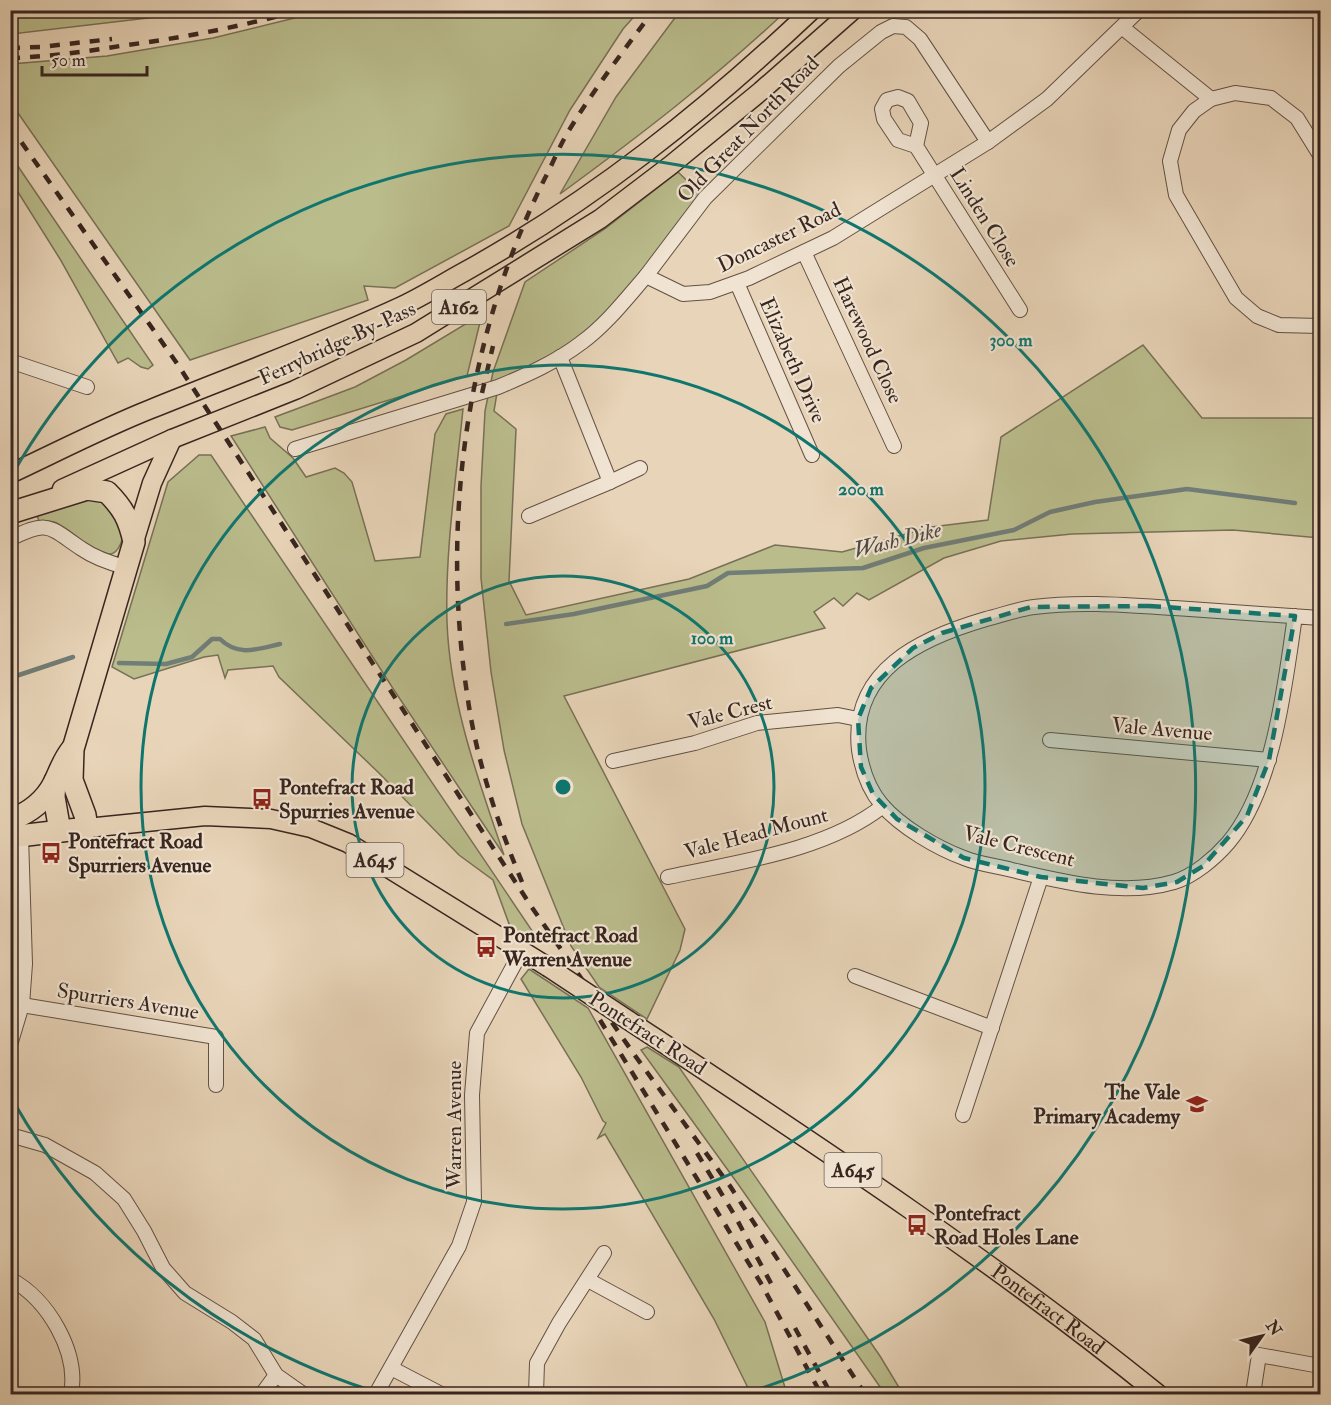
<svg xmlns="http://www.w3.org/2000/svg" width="1331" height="1405" font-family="'IM FELL Double Pica',serif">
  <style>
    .green { fill: #babc8c; stroke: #787056; stroke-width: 1.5 }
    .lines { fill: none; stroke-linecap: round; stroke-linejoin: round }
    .stream { stroke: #717d77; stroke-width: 4.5 }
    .minor-casing { stroke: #635145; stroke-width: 16 }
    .major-casing { stroke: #37251f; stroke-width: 21 }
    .highway-casing { stroke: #37251f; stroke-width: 24 }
    .minor { stroke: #f0e3d1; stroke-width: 14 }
    .major { stroke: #e8d4b8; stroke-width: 18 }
    .highway { stroke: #e8d4b8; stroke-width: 21 }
    .rail { stroke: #37251f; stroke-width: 4.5; stroke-dasharray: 10 10; stroke-linecap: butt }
    .major-bridge-casing { stroke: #37251f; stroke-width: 21; stroke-linecap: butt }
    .major-bridge { stroke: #e8d4b8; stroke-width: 18 }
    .marked { fill: #0f766e; fill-opacity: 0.2; stroke: #0f766e; stroke-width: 4.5; stroke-dasharray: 12 8; stroke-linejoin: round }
    .ring { fill: none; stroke: #0f766e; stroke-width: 3 }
    .labels { text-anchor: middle; stroke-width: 4.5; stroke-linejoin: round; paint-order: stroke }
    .shield { fill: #f0e3d1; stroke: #6e5e54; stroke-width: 1.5 }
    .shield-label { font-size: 20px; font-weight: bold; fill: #37251f }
    .street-label { font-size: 21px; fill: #37251f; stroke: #f0e3d1 }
    .poi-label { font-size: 21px; font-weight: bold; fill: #37251f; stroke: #f0e3d1; text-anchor: start }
    .water-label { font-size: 22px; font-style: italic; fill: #4f4a44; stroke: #f0e3d1 }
    .centre { fill: #0f766e; stroke: #f0e3d1; stroke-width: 3 }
    .ring-label { font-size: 18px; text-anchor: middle; font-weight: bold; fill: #0f766e; stroke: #f0e3d1; stroke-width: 4.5; stroke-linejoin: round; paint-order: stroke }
  </style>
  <rect width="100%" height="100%" fill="#e8d4b8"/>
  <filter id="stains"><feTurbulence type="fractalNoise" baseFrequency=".00333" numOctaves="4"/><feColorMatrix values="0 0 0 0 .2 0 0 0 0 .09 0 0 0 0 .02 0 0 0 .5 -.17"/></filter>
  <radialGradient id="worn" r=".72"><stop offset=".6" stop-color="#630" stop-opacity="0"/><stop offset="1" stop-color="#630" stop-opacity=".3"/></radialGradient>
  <g class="green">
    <polygon points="11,10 192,10 192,11 148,18 12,34"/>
    <polygon points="327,10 639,11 623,29 570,110 509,226 395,288 364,286 368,300 190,360 11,103 11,64 107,56 213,38"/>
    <path d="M680 11H786C715 78 638 137 560 194L616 97Z"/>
    <polygon points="11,156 153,365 148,369 141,367 128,358 118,363 60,259 11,181"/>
    <polygon points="678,172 705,198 583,342 498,387 494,411 516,429 509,581 526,615 689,579 775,545 842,552 931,527 988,520 1001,437 1143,345 1202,418 1320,418 1320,538 1233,530 1072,534 1001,541 944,558 869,600 857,593 843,606 834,598 814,612 825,628 564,696 685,929 680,950 647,1019 599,987 571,946 522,824 504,750 491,672 481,578 481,486 485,411 493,372 525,282 606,228"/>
    <polygon points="482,314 467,376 292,430 280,427 275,417 355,387 406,360"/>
    <path d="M463 409C456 479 445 551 447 622 450 703 478 779 504 855L394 690 231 436 265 427 270 438 293 458 306 477 335 468 344 473 352 482 375 561 420 557 435 434 446 414Z"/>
    <polygon points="199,455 211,455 539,941 512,932 493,880 459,855 380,774 279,677 273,666 228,670 225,678 218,655 204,657 134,679 112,667 168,482"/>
    <path d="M76 497 103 500 124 530C116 586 77 529 54 522 49 521 43 521 39 521L36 513Z"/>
    <polygon points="529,969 588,1008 765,1322 787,1394 751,1394 714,1319 605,1134 598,1138 606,1123 603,1121 581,1077 521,979"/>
    <polygon points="647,1047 679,1067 880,1356 903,1394 885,1394 738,1184 641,1050"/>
  </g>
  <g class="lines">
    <g class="stream">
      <polyline points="506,624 574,614 707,586 728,573 863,568 924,548 1014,530 1050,512 1095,502 1187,489 1295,503"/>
      <path d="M119 663 166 664 192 657 212 639H220C238 657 258 649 280 644"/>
      <polyline points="10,678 73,657"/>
    </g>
    <defs>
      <g id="minor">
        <polyline points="1123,28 1211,99 1194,111 1179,130 1170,161 1176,195 1236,298 1257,316 1279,325 1320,326"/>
        <polyline points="1211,99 1235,93 1271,98 1297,118 1320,155"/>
        <polyline points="916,146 921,123 908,101 898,97 887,100 882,109 884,119 898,140 916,146 1020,310"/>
        <polyline points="804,252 894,446"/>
        <polyline points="646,276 705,198 839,66 881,32 893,26 906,27 920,39 988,142"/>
        <polyline points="737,283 812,455"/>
        <polyline points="560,357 610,482"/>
        <polyline points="10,361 87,387"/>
        <path d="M295 449 498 387C527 375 556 362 581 343 606 325 626 299 646 276L683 294 710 292 749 278 833 238 988 142 1047 99 1139 10"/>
        <polyline points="529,516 610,482 640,468"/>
        <path d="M10 539C49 519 49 527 82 549 95 558 110 563 125 567"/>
        <path d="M1295 616C1285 684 1274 789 1228 843 1215 858 1194 876 1174 882 1122 897 1063 882 1012 870 996 866 979 864 964 858 937 848 901 827 882 805 869 790 862 770 859 750 850 670 921 638 986 619 1002 615 1018 609 1034 607 1080 601 1127 605 1174 608 1223 611 1272 615 1320 618"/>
        <polyline points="1050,740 1269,760"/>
        <polyline points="613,761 695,743 757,723 838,715 858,719"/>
        <path d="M668 877C738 862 826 851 883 806"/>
        <polyline points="855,976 992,1028"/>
        <polyline points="22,1005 216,1037 216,1085"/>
        <polyline points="10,1045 22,1005 25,964 21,836"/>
        <polyline points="963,1115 1041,877"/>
        <polyline points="10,1135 45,1145 95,1173 124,1199 144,1231 163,1268 185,1293 232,1322 254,1339 276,1375 303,1394"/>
        <path d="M10 1279C48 1299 79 1352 71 1394"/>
        <polyline points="588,1280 647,1312"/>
        <polyline points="391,1368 441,1394"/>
        <polyline points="262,1394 276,1375"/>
        <polyline points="376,1394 459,1246 474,1202 472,1095 477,1033 521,952"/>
        <polyline points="536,1394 537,1363 559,1323 604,1253"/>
        <polyline points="1253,1394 1259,1355 1320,1366"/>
      </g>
      <g id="major">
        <path d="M10 474C57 452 103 428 151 409 235 375 320 344 402 306 423 296 444 283 464 272 594 200 704 112 812 10"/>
        <polyline points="62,489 172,439 295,390 416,333 600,219 671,165 761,91 853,10"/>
        <polyline points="134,542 152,483 172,439"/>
        <polyline points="87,828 205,816 271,819 311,828 348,843 548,967"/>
        <path id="s1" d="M628 1020C808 1139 990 1258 1158 1394"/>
      </g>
      <g id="highway">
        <path d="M10 513 87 489 107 492C123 508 129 519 134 542L73 749 72 780 85 815 87 828 10 837"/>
        <polyline points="55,781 54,797 60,831"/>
        <path d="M10 820C29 813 45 801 54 783 60 771 63 760 72 749"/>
      </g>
    </defs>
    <use href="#minor" class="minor-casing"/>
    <use href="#major" class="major-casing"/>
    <use href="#highway" class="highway-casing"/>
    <use href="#minor" class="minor"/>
    <use href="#major" class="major"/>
    <use href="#highway" class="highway"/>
    <g class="rail">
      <polyline points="10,48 40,47 112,39"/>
      <path d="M10 58C47 57 83 52 120 46 181 38 241 27 300 10"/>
      <polyline points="10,126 176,362 533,909 636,1057 730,1186 865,1394"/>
      <polyline points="482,393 493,346"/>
      <path d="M522 882C498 824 477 762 468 700 440 524 466 337 545 178 553 163 559 147 568 132 594 89 624 50 654 10"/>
      <polyline points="600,1020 762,1285 821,1394"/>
      <polyline points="697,1153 735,1216 774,1289"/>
      <polyline points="795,1328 831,1394"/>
    </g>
    <defs>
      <polyline id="major-bridge" points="548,967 628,1020"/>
    </defs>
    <use href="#major-bridge" class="major-bridge-casing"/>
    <use href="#major-bridge" class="major-bridge"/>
  </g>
  <path class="marked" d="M1149 606 1295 616 1269 760 1247 816 1203 866 1177 882 1143 888 1041 877 964 858 897 819 873 794 861 767 858 719 871 688 913 648 942 633 1031 607Z"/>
  <g class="ring">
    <circle cx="563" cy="787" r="211"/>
    <circle cx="563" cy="787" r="422"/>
    <path d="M383 1394A633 633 0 0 1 12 1099M12 475A633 633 0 1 1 743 1394"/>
  </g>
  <defs>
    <symbol id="bus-bare" viewBox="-9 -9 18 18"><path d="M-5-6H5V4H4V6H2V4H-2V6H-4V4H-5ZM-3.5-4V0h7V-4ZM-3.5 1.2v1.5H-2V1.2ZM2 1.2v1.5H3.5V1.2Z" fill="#8f2418" stroke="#f0e3d1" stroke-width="2.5" paint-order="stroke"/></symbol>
    <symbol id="school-bare" viewBox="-9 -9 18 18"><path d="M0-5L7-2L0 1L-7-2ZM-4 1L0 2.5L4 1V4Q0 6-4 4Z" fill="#8f2418" stroke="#f0e3d1" stroke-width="2.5" paint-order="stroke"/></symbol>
  </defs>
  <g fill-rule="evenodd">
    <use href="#bus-bare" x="247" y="784" width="30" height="30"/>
    <use href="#bus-bare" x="36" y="838" width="30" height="30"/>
    <use href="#bus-bare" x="471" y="932" width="30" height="30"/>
    <use href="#school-bare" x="1182" y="1089" width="30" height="30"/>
    <use href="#bus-bare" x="902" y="1210" width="30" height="30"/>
  </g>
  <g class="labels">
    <g class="shield">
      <rect x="432" y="290" width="54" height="34" rx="4.5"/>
      <rect x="346.5" y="843" width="57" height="34" rx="4.5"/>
      <rect x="824.5" y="1153" width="57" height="34" rx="4.5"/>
    </g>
    <g class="shield-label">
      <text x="459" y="314">A162</text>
      <text x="375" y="867">A645</text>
      <text x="853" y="1177">A645</text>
    </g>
    <g class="street-label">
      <text transform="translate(748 129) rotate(-46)" y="7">Old Great North Road</text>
      <text transform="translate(985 217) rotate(58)" y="7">Linden Close</text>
      <text transform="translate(779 237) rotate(-26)" y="7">Doncaster Road</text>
      <text transform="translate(868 340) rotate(65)" y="7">Harewood Close</text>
      <text transform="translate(337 343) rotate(-25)" y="7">Ferrybridge By-Pass</text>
      <text transform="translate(793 360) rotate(66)" y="7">Elizabeth Drive</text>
      <text transform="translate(730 712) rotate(-14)" y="7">Vale Crest</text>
      <text transform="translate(1162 729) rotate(5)" y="7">Vale Avenue</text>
      <text transform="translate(756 833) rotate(-15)" y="7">Vale Head Mount</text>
      <text transform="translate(1019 846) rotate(14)" y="7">Vale Crescent</text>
      <text transform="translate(128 1001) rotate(9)" y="7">Spurriers Avenue</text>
      <text transform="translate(648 1033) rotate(33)" y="7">Pontefract Road</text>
      <text transform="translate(454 1125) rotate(-90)" y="7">Warren Avenue</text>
      <text dy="7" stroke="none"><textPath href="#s1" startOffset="510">Pontefract Road</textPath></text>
    </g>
    <g class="poi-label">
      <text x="279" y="794">Pontefract Road<tspan x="279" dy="24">Spurries Avenue</tspan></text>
      <text x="68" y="848">Pontefract Road<tspan x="68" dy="24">Spurriers Avenue</tspan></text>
      <text x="503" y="942">Pontefract Road<tspan x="503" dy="24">Warren Avenue</tspan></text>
      <text x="1180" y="1099" text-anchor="end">The Vale<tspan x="1180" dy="24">Primary Academy</tspan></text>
      <text x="934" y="1220">Pontefract<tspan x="934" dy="24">Road Holes Lane</tspan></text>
    </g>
    <g class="water-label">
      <text transform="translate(897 539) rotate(-14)" y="8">Wash Dike</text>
    </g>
  </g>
  <circle cx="563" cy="787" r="9" class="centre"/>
  <g class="ring-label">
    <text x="1011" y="346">300 m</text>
    <text x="861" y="495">200 m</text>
    <text x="712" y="644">100 m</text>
  </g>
  <rect width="1331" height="1405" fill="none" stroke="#e8d4b8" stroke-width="36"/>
  <rect x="12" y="12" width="1307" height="1381" fill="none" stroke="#37251f" stroke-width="3"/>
  <rect x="18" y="18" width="1295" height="1369" fill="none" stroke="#37251f" stroke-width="1.5"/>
  <g transform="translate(1262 1336) rotate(56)" stroke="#f0e3d1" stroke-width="4.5" paint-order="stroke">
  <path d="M0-4.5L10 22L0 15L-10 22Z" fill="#37251f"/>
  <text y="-9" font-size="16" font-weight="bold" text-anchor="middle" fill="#37251f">N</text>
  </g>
  <path d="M42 66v9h105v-9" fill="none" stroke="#37251f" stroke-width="3"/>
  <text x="51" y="66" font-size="18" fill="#37251f" stroke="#f0e3d1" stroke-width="4.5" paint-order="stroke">50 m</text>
  <rect width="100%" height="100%" filter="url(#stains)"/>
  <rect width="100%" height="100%" fill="url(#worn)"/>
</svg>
